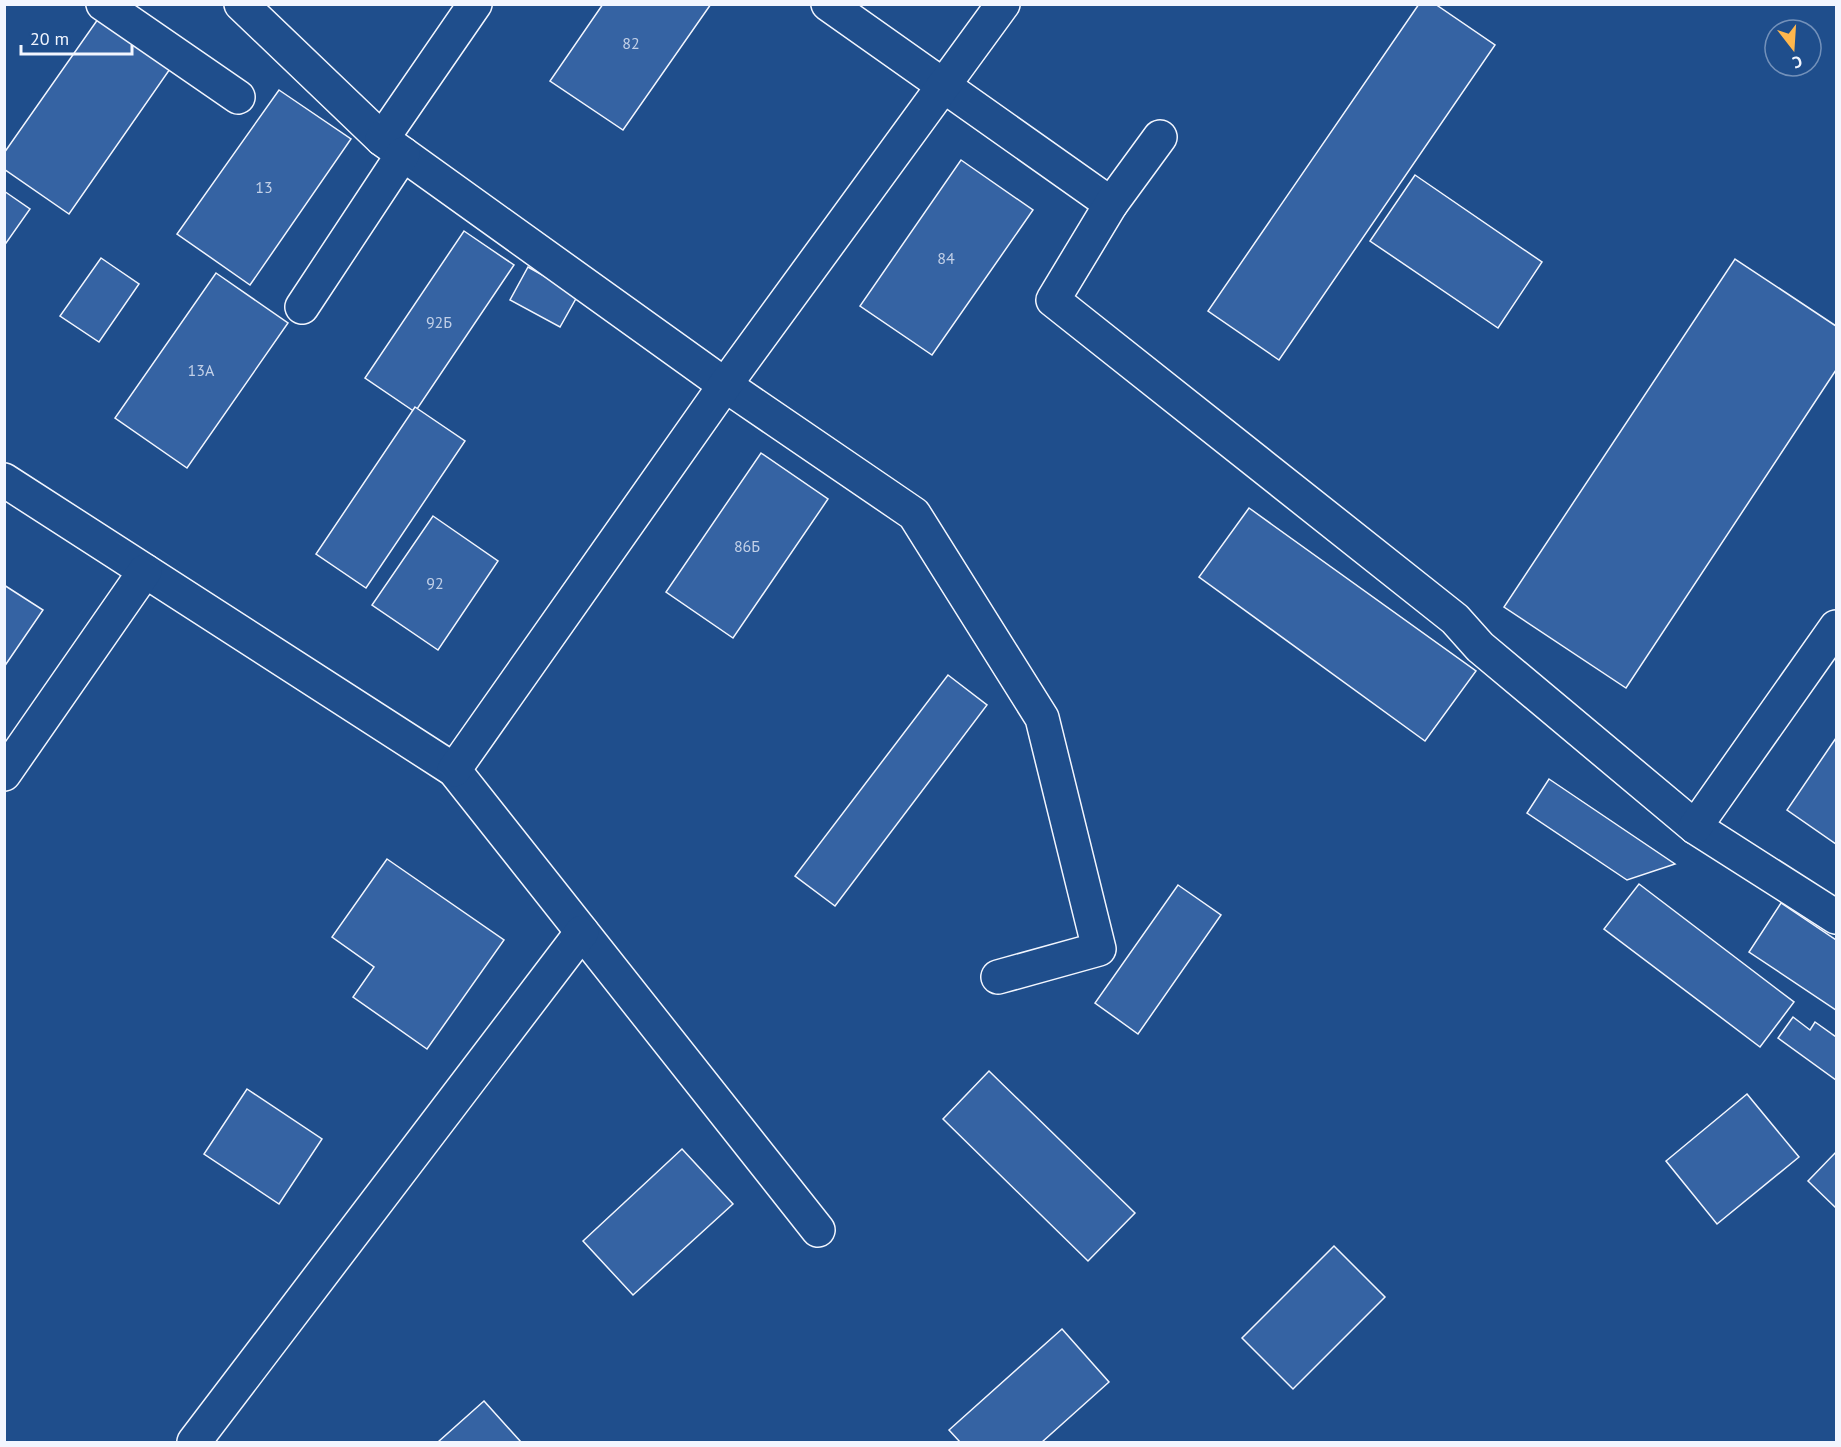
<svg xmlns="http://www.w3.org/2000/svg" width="1841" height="1447" font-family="'PT Sans',sans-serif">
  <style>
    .building { fill: #3563a3; stroke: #f2f6ff; stroke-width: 1.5 }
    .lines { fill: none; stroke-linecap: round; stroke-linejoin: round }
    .minor-casing { stroke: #f2f6ff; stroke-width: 36 }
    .minor { stroke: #1f4e8c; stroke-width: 33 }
    .labels { text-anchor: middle; stroke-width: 4.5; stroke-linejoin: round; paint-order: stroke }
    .number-label { font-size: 16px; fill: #c3d1e8 }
  </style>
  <rect width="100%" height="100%" fill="#1f4e8c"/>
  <g class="building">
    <polygon points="603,4 711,4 623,130 550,81"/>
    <polygon points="1419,4 1435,4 1495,45 1279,360 1208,311"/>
    <polygon points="98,19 170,69 69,214 4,169 4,153"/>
    <polygon points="279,90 351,139 250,285 177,234"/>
    <polygon points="961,160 1033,210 932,355 860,306"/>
    <polygon points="1415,175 1542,262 1498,328 1370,241"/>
    <polygon points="4,191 30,209 4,246"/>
    <polygon points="464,231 514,265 415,412 365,378"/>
    <polygon points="101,258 139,284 99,342 60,316"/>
    <polygon points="1735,259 1836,326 1836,370 1626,688 1504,607"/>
    <polygon points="528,267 578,295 560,327 510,300"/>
    <polygon points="216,273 288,323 187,468 115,418"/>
    <polygon points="415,407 465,441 366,588 316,554"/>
    <polygon points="761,453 828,499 733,638 666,592"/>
    <polygon points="1249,508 1476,671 1425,741 1199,577"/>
    <polygon points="433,516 498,561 438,650 372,605"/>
    <polygon points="4,585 43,610 4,667"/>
    <polygon points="948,675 987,705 835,906 795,876"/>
    <polygon points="1836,738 1836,844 1787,810"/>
    <polygon points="1549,779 1675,864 1627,880 1527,813"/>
    <polygon points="387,859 504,940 427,1049 353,997 374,967 332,937"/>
    <polygon points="1639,884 1794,1002 1760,1047 1604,929"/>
    <polygon points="1178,885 1221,915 1138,1034 1095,1003"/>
    <polygon points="1781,903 1836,940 1836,1010 1749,952"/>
    <polygon points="1793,1017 1810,1030 1815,1022 1836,1037 1836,1080 1778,1038"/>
    <polygon points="989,1071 1135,1213 1088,1261 943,1119"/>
    <polygon points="247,1089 322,1139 279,1204 204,1154"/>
    <polygon points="1747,1094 1799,1157 1717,1224 1666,1161"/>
    <polygon points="682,1149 733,1204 633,1295 583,1241"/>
    <polygon points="1836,1152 1836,1208 1808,1181"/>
    <polygon points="1334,1246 1385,1297 1293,1389 1242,1338"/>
    <polygon points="1062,1329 1109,1382 1042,1442 960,1442 949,1430"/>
    <polygon points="484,1401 521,1442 438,1442"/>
  </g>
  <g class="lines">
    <defs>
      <g id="minor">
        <polyline points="103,4 238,97"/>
        <polyline points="241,4 382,139 725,385 914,514 1042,718 1099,949 998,977"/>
        <polyline points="828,4 1111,204"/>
        <polyline points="1160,137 1111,204 1053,300 1455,619 1480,647 1695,827 1836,917"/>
        <polyline points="382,139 475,4"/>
        <polyline points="302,307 403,154"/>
        <polyline points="4,480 454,770 818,1230"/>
        <polyline points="454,770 725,385 1003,4"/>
        <polyline points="4,774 145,571"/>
        <polyline points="1695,827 1836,627"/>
        <polyline points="194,1442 582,932"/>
      </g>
    </defs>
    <use href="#minor" class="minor-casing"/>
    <use href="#minor" class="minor"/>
  </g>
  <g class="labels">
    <g class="number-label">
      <text x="631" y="49">82</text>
      <text x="264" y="193">13</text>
      <text x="946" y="264">84</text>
      <text x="439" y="328">92Б</text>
      <text x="201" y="376">13А</text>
      <text x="747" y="552">86Б</text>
      <text x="435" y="589">92</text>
    </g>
  </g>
  <rect width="1841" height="1447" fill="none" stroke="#f2f6ff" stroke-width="12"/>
  <g transform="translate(1793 48) rotate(163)"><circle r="28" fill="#1f4e8c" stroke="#7391ba" stroke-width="1.5"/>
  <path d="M0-4.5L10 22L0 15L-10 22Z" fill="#ffb74d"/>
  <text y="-9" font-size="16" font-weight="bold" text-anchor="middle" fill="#f2f6ff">С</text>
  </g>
  <path d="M21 45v9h111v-9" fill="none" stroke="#f2f6ff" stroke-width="3"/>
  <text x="30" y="45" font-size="18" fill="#f2f6ff" stroke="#1f4e8c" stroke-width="4.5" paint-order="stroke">20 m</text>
</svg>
